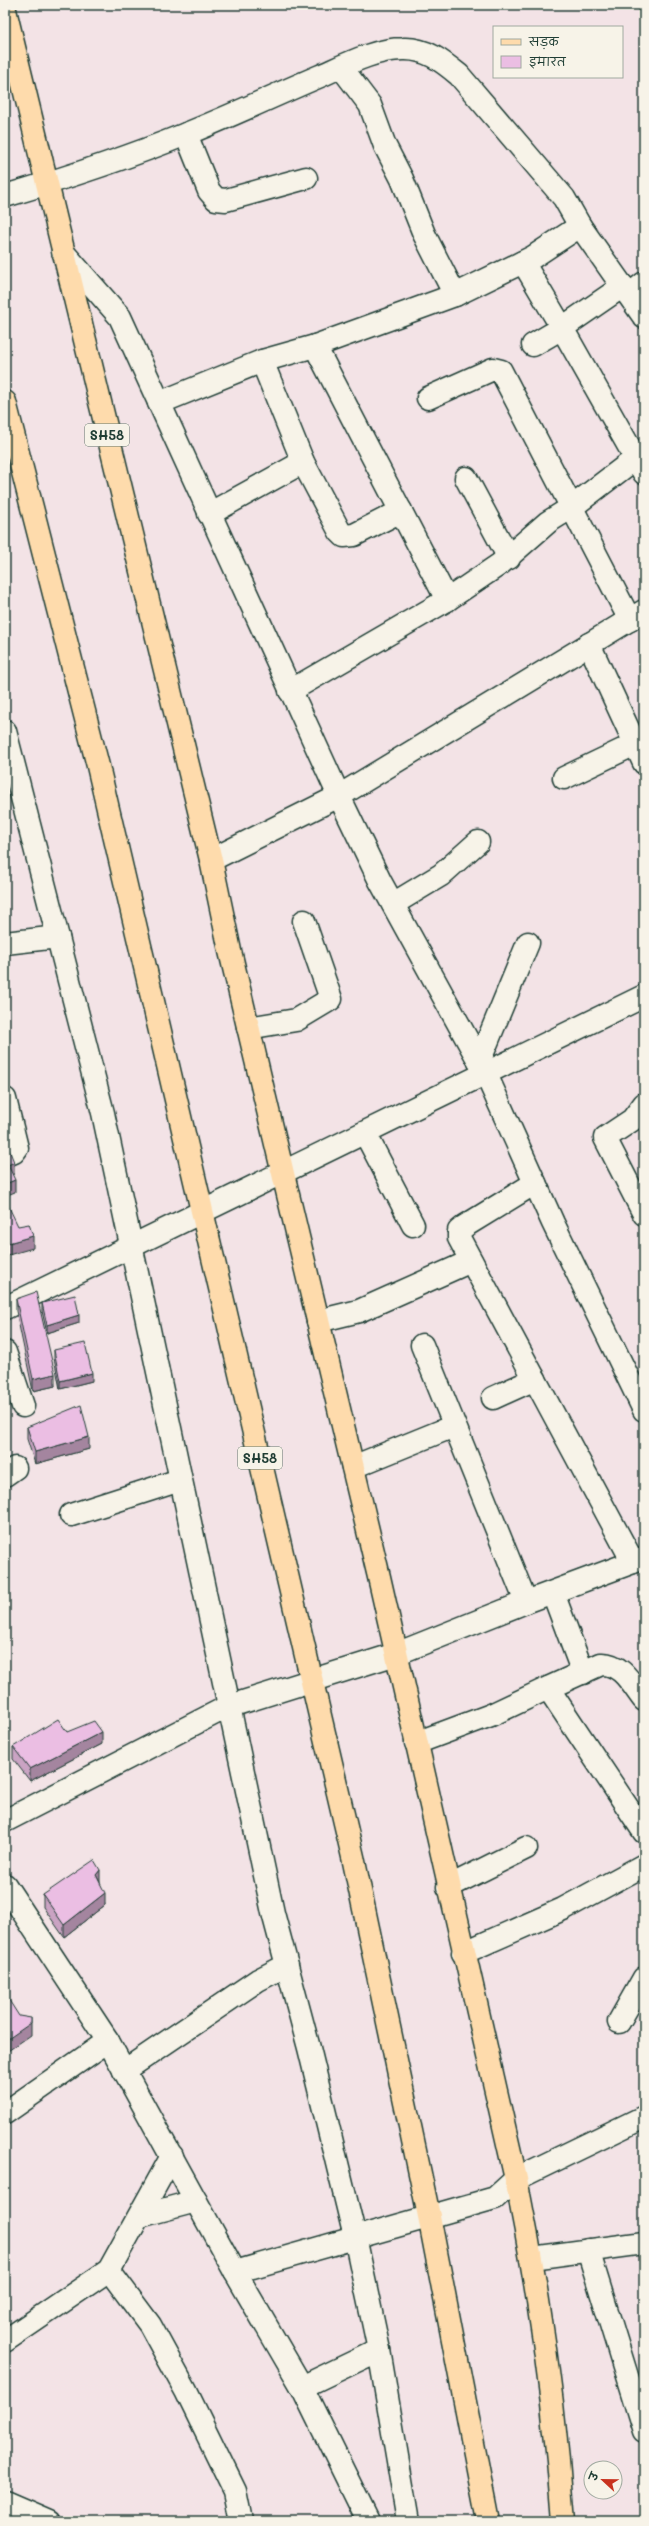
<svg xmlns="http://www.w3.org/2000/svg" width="649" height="2526" font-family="Mali,'Playpen Sans Deva',sans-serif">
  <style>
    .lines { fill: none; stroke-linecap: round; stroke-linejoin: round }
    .minor-casing { stroke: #1f3d34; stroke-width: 25 }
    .major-casing { stroke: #1f3d34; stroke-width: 25 }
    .minor { stroke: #f7f3e8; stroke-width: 22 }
    .major { stroke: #fedbac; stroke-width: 22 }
    .wall { fill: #caa3c3; stroke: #1f3d34 }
    .shaded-wall { fill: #a4859f; stroke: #1f3d34 }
    .building { fill: #ebbee3; stroke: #1f3d34 }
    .labels { text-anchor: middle; stroke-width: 3.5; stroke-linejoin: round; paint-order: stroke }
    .shield { fill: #f7f3e8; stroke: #60746a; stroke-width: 1 }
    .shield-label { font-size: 13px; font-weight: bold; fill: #1f3d34 }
  </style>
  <rect width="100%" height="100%" fill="#f3e3e6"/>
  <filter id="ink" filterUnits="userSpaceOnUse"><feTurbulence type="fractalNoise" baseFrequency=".025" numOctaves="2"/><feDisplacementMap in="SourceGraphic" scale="8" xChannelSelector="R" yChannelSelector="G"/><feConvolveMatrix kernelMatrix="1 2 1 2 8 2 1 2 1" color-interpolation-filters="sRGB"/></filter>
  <g filter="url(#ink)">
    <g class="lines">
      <defs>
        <g id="minor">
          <polyline points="341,67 370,105 385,146 402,179 424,234 455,295"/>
          <polyline points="186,134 209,191 216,199 226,200 306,178"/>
          <path d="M5 196C66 178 127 158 186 134 231 116 275 95 320 76 345 65 375 49 403 49 426 48 442 61 459 75L564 198 580 226 644 317"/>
          <polyline points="63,252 120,317 339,796 380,881 485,1072 553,1223 644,1410"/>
          <polyline points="523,262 562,328 533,345"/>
          <polyline points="623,286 562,328 644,473"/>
          <polyline points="629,295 644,283"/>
          <polyline points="315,346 447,600"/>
          <polyline points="262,361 303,462 340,532 344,536 354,535 401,511"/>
          <polyline points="428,398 493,369 501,371 630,620"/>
          <polyline points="159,403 262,361 315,346 455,295 533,257 580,226"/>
          <polyline points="466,478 509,558"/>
          <polyline points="209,514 303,462"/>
          <polyline points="589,644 644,763"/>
          <polyline points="290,691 447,600 500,564 548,522 572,507 644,452"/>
          <polyline points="5,731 103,1113 273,1913 309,2048 355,2237 379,2350 408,2521"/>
          <polyline points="564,778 635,744"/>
          <polyline points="211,860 339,796 644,611"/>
          <polyline points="393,904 441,875 478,842"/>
          <polyline points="5,943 58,937"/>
          <polyline points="248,1028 296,1020 331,999 304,921"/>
          <polyline points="479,1062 528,943"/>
          <polyline points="5,1099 17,1148 14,1152 5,1156"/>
          <polyline points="644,1104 632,1120 605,1138 644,1214"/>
          <polyline points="365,1133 413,1225"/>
          <polyline points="535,1183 465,1226 459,1231 459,1238 633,1562"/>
          <polyline points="5,1308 644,996"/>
          <polyline points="318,1321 359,1311 471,1261"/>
          <polyline points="422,1345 526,1602"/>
          <polyline points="5,1352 23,1406"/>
          <polyline points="493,1398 535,1379"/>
          <polyline points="353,1467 454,1426"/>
          <polyline points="5,1475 15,1468"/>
          <polyline points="71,1515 180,1480"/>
          <polyline points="553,1593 583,1673"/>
          <path d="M548 1688 601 1664C622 1663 632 1685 644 1700"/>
          <polyline points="416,1743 491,1715 548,1688 644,1832"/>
          <polyline points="5,1821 227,1707 396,1654 526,1602 644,1558"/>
          <polyline points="5,1885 108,2041 235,2272 302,2387 368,2521"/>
          <polyline points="448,1887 526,1848"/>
          <polyline points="463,1953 563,1909 644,1865"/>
          <polyline points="619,2022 644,1978"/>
          <polyline points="124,2071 258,1980 287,1965"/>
          <polyline points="5,2113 108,2041"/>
          <polyline points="140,2216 196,2201"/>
          <polyline points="588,2250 644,2431"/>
          <polyline points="532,2258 644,2243"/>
          <polyline points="109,2270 150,2325 186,2391 235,2491 241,2521"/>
          <polyline points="235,2272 495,2198 516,2179 644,2117"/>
          <polyline points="5,2341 109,2270 172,2156"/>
          <polyline points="302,2387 379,2350"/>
          <polyline points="5,2502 49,2521"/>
        </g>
        <g id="major">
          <path d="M5 10 211 860 230 951 379 1577 516 2179C539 2292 555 2406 563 2521"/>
          <polyline points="5,402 98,766 353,1857 429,2216 488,2521"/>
        </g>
      </defs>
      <use href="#minor" class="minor-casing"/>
      <use href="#major" class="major-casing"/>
      <use href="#minor" class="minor"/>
      <use href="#major" class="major"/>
    </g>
    <g class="wall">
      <polygon points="16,1299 55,1386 33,1391 16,1311"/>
      <polygon points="42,1303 79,1323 47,1333 42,1311"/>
      <polygon points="54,1350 92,1381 60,1389 54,1358"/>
      <polygon points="27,1427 89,1449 35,1464 27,1439"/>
      <polygon points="67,1732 102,1744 30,1781 13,1759 13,1747"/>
      <polygon points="100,1882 105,1905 64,1937 43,1907 43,1895"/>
    </g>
    <g class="shaded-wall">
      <polygon points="14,1162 14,1174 8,1177 8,1165"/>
      <polygon points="15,1180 15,1192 5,1196 5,1184"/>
      <polygon points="33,1236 33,1248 5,1256 5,1244"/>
      <polygon points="79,1315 79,1323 47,1333 47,1325"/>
      <polygon points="92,1373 92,1381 60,1389 60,1381"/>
      <polygon points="55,1374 55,1386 33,1391 33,1379"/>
      <polygon points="89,1437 89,1449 35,1464 35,1452"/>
      <polygon points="102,1732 102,1744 30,1781 30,1769"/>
      <polygon points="100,1870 100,1882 96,1875"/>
      <polygon points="105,1893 105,1905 64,1937 64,1925"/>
      <polygon points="31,2018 31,2035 5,2053 5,2041"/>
    </g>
    <g class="building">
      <polygon points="8,1147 14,1162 8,1165 15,1180 5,1184 5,1148"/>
      <polygon points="5,1199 18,1226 29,1224 33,1236 5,1244"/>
      <polygon points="36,1292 55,1374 33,1379 16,1299"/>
      <polygon points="75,1295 79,1315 47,1325 42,1303"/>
      <polygon points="85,1343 92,1373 60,1381 54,1350"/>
      <polygon points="81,1405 89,1437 35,1452 27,1427"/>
      <polygon points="58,1719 67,1732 94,1721 102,1732 30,1769 13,1747"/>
      <polygon points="94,1860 100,1870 96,1875 105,1893 64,1925 43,1895"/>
      <polygon points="5,1994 19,2016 31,2018 31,2023 5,2041"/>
    </g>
  </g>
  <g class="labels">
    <g class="shield">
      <rect x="85" y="424" width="44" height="22" rx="3"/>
      <rect x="238" y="1447" width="44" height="22" rx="3"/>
    </g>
    <g class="shield-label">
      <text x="107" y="440">SH58</text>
      <text x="260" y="1463">SH58</text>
    </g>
  </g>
  <rect width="649" height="2526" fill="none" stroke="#f7f3e8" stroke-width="20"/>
  <rect x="10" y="10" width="629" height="2506" fill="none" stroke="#1f3d34" stroke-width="1.5" filter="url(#ink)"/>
  <rect x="493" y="26" width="130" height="52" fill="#f7f3e8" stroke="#a1aaa0"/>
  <rect x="501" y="39" width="20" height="6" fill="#fedbac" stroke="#a1aaa0"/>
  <text x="529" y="46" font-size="12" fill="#1f3d34">सड़क</text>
  <rect x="501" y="56" width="20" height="12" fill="#ebbee3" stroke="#a1aaa0"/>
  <text x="529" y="66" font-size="12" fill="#1f3d34">इमारत</text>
  <g transform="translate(603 2480) rotate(292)"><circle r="19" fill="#f7f3e8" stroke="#a1aaa0"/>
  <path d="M0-3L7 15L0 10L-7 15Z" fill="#c8321e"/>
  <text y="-6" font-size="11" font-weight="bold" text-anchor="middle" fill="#1f3d34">उ</text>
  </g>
</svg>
